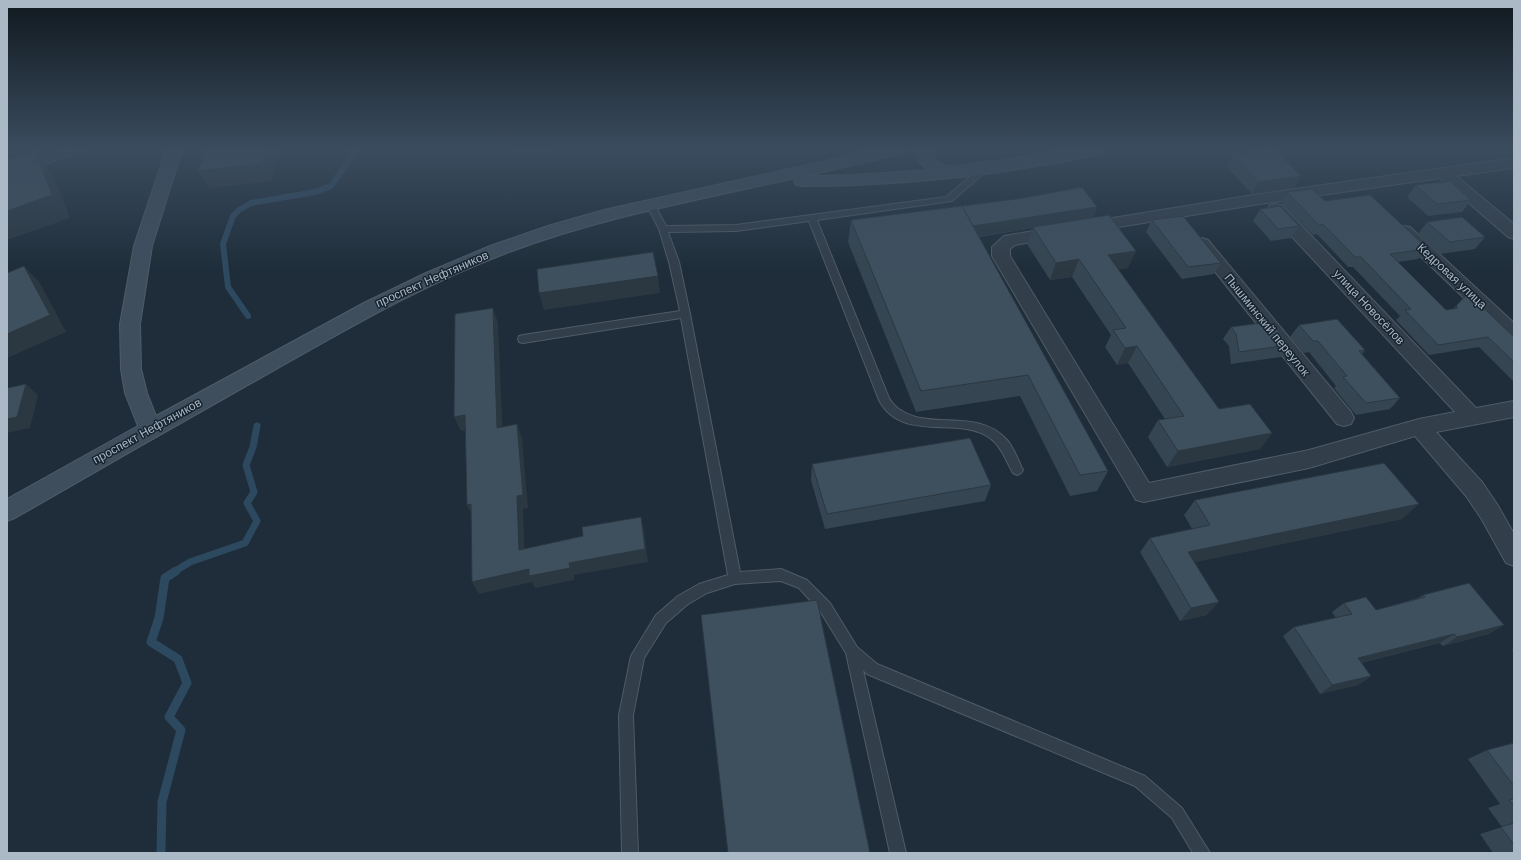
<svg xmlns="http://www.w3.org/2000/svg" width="1521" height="860" font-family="Arial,sans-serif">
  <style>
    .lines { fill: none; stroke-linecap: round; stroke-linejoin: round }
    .stream-far2 { stroke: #2d4960; stroke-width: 6 }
    .stream-far1 { stroke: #2d4960; stroke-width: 7 }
    .stream { stroke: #2d4960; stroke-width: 9 }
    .lane-casing { stroke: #4f5c67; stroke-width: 2 }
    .street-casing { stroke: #4f5c67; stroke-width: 2 }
    .secondary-casing { stroke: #4f5c67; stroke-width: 2 }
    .lane { fill: #323e49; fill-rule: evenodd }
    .street { fill: #323e49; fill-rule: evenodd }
    .secondary { fill: #3f4e5d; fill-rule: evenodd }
    .wall { fill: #354551 }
    .shaded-wall { fill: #2b3842 }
    .building { fill: #3e505e; stroke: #2b3842 }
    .labels { text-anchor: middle; stroke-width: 3; stroke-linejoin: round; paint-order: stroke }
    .street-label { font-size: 12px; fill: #abb9c6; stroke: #17232e }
  </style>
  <rect width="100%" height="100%" fill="#1e2d39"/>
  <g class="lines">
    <polyline class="stream-far2" points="248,316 228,287 223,244 233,216 239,210 251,203 315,192 331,186 353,154 354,150"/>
    <polyline class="stream-far1" points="174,572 190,562 245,543 257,521 247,503 254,492 246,465 253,447 257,426"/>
    <polyline class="stream" points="161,853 162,802 181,730 169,717 187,683 178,659 151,642 159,618 165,578 176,571"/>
    <defs>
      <g id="lane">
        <polygon points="71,150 85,150 7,177 7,171"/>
        <path d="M983 166H989L990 168 952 201 817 220 889 398C892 403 896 408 902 411 933 430 979 408 1007 440 1014 448 1018 460 1023 470L1021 473 1017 475 1013 473C1006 461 1002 447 990 438 959 415 902 444 879 400L809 221 736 231 668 232 679 262 690 314 740 572 781 569 807 580 830 603 857 647 877 664 1145 776 1182 808 1210 853H1193L1172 818 1135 786 867 674 863 670 906 853H890L846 653 820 611 799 588 781 581 735 584 707 593 688 604 666 623 644 658 633 715 638 853H622L619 715 631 656 656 615 678 596 699 584 728 575 681 318 523 343 519 342 518 339 519 336 523 335 680 311 669 262 659 229 646 204 647 202H653L666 226 736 225 946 197Z"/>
      </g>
      <g id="street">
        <polygon points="1514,158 1514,168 1456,176 1514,224 1514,239 1508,237 1440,178 1266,203 1088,232 1082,231 1079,227 1082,223 1088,222 1266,193"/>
        <polygon points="1276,204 1282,205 1476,408 1514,401 1514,417 1436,432 1482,482 1497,504 1514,534 1514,566 1506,563 1481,518 1466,496 1415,436 1309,468 1144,502 1136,500 992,256 992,247 1004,236 1057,227 1063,228 1066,232 1063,236 1015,245 1010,249 1010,256 1149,483 1309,450 1419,419 1455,412 1270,213 1268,209 1270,205"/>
        <polygon points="1404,226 1410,227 1514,323 1514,341 1507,339 1398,235 1395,231 1398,227"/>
        <polygon points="1202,238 1208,240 1351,412 1354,418 1351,424 1344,426 1337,424 1196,248 1193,244 1196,240"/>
      </g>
      <path id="secondary" d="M166 150H182L152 246 140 324 141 369 147 393 156 416 364 303 426 273 490 246 548 226 604 210 875 150H906L904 153 806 176 852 175 928 170 918 160 916 150H932C932 162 943 165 953 167L1070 150H1105L1103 153 1097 155C1001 175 900 186 802 186L796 185 794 181 795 178C697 200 598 218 504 254 427 283 356 324 285 364 194 415 105 466 15 518L7 521V499L138 426 125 393 121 369 120 324 134 246Z"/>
    </defs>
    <use href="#lane" class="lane-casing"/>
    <use href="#street" class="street-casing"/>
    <use href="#secondary" class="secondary-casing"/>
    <use href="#lane" class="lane"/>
    <use href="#street" class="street"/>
    <use href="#secondary" class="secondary"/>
  </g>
  <g class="wall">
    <polygon points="1233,155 1301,176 1294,188 1252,194 1227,167"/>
    <polygon points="1416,185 1471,200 1462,212 1428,216 1407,197"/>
    <polygon points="1287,192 1325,201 1426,247 1425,248 1426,249 1418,259 1398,262 1446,310 1453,309 1468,293 1514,337 1514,382 1479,347 1429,355 1396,320 1400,316 1353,267 1348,267 1317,234 1313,235 1281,202"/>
    <polygon points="1260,209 1299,226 1291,238 1271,241 1253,221"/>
    <polygon points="1093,217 1128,268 1118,269 1219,409 1272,433 1260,449 1167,467 1148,437 1158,420 1165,419 1128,363 1117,365 1105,347 1111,335 1072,277 1050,280 1027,244 1033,228 979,237 1108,471 1097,491 1070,496 1020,396 916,412 848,242 851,220"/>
    <polygon points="1152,220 1221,263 1214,274 1182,279 1146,232"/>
    <polygon points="1427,222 1485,237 1475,249 1440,254 1418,234"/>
    <polygon points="1299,325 1365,350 1362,354 1400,398 1390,409 1356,415 1334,388 1336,386 1309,352 1304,353 1290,337"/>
    <polygon points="1231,327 1266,330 1289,345 1281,357 1231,364 1229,346 1223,339"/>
    <polygon points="812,464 991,485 985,501 825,529 811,480"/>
    <polygon points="1195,500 1402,519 1195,562 1207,615 1180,621 1140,552 1150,538 1192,529 1184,515"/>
    <polygon points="1423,595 1504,625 1489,634 1443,646 1440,643 1361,663 1371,676 1358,685 1320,694 1283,636 1294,627 1336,618 1332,612 1344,603 1376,610 1418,598"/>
    <polygon points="1514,649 1514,653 1512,650"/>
    <polygon points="1514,743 1514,853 1493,853 1480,834 1502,827 1488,808 1500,804 1468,759 1487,750"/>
  </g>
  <g class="shaded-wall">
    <polygon points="266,150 279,150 272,181 209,188 198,171"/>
    <polygon points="515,150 548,150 549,153 517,158"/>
    <polygon points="35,151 52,173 70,218 7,240 7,211"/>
    <polygon points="1301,176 1294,188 1252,194 1258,182"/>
    <polygon points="1097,207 1093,219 1033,227 1033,228 967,238 970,227"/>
    <polygon points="1136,251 1128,268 1101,272 1108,255"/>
    <polygon points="1079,259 1072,277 1050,280 1056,263"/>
    <polygon points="24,266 40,283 66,332 7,358 7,334"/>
    <polygon points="658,276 660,293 544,310 539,293"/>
    <polygon points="493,308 498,323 503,442 497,428"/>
    <polygon points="1137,346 1128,363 1117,365 1125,348"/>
    <polygon points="26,384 38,395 30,428 7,433 7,419"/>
    <polygon points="465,415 471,430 461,431 454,417"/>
    <polygon points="517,424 522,438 528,508 523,509 525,563 519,550 517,496"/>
    <polygon points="1272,433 1260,449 1167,467 1178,451"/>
    <polygon points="471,504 474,519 467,505"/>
    <polygon points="1419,504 1402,519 1177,566 1188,552"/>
    <polygon points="641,517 644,530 648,562 574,575 574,580 535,588 532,582 479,594 472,582 529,569 569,563"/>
    <polygon points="1219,602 1207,615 1180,621 1191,608"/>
    <polygon points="1504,625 1489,634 1443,646 1457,637"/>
    <polygon points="1454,634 1440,643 1346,667 1358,658"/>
    <polygon points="1371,676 1358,685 1320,694 1332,685"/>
  </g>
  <g class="building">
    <polygon points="205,150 266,150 262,163 198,171"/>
    <polygon points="1270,150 1276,150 1301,176 1258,182 1233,155"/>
    <polygon points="35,151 52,195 7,211 7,160"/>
    <polygon points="1450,181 1471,200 1437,204 1416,185"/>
    <polygon points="1082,187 1097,207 973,226 962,206 1024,198"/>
    <polygon points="1312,189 1325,201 1370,195 1426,247 1424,247 1426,249 1390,254 1446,310 1458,308 1456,306 1468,293 1514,337 1514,362 1488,337 1438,345 1405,310 1411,309 1361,257 1355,257 1323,224 1319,225 1287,192"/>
    <polygon points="962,206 1108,471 1080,475 1028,375 921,391 851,220"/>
    <polygon points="1280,206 1299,226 1278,229 1260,209"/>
    <polygon points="1109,215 1136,251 1108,255 1219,409 1250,404 1272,433 1178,451 1158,420 1184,416 1137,346 1125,348 1113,330 1126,328 1079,259 1056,263 1033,227"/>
    <polygon points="1183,216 1221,263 1188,267 1152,220"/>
    <polygon points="1462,217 1485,237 1450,242 1427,222"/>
    <polygon points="653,252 658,276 539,293 537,269"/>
    <polygon points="24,266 50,315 7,334 7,273"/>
    <polygon points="493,308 497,428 517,424 523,495 517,496 519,550 583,536 582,527 641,517 645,549 569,563 570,568 529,576 529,569 472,582 471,504 467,505 465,415 454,417 455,314"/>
    <polygon points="1337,319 1365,350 1359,351 1400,398 1366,403 1343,377 1347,376 1318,341 1313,341 1299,325"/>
    <polygon points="1261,323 1266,330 1276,328 1289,345 1239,352 1236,334 1231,327"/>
    <polygon points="26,384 17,417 7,419 7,388"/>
    <polygon points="970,438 991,485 827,514 812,464"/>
    <polygon points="1384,463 1419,504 1188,552 1219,602 1191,608 1150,538 1210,525 1195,500"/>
    <polygon points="1469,583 1504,625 1457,637 1454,634 1358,658 1371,676 1332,685 1294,627 1352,614 1344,603 1366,597 1376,610 1425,597 1423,595"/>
    <polygon points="817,600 870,853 728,853 701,615"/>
    <polygon points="1514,743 1514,786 1487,750"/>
    <polygon points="1514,799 1514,806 1509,800"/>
    <polygon points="1514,823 1514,845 1501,827"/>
  </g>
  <linearGradient id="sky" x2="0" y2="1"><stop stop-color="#10191f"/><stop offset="0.55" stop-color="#3b4c5f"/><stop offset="1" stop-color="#3b4c5f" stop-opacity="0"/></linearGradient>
  <rect width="1521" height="271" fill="url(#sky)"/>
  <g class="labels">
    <g class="street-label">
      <text transform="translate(1452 276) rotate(43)" y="4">Кедровая улица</text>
      <text transform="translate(432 279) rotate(-24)" y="4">проспект Нефтяников</text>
      <text transform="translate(1369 307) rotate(47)" y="4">улица Новосёлов</text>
      <text transform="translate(1267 325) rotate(51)" y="4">Пышминский переулок</text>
      <text transform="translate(147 431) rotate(-29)" y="4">проспект Нефтяников</text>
    </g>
  </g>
  <rect width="1521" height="860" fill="none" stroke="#abb9c6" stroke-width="16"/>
</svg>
